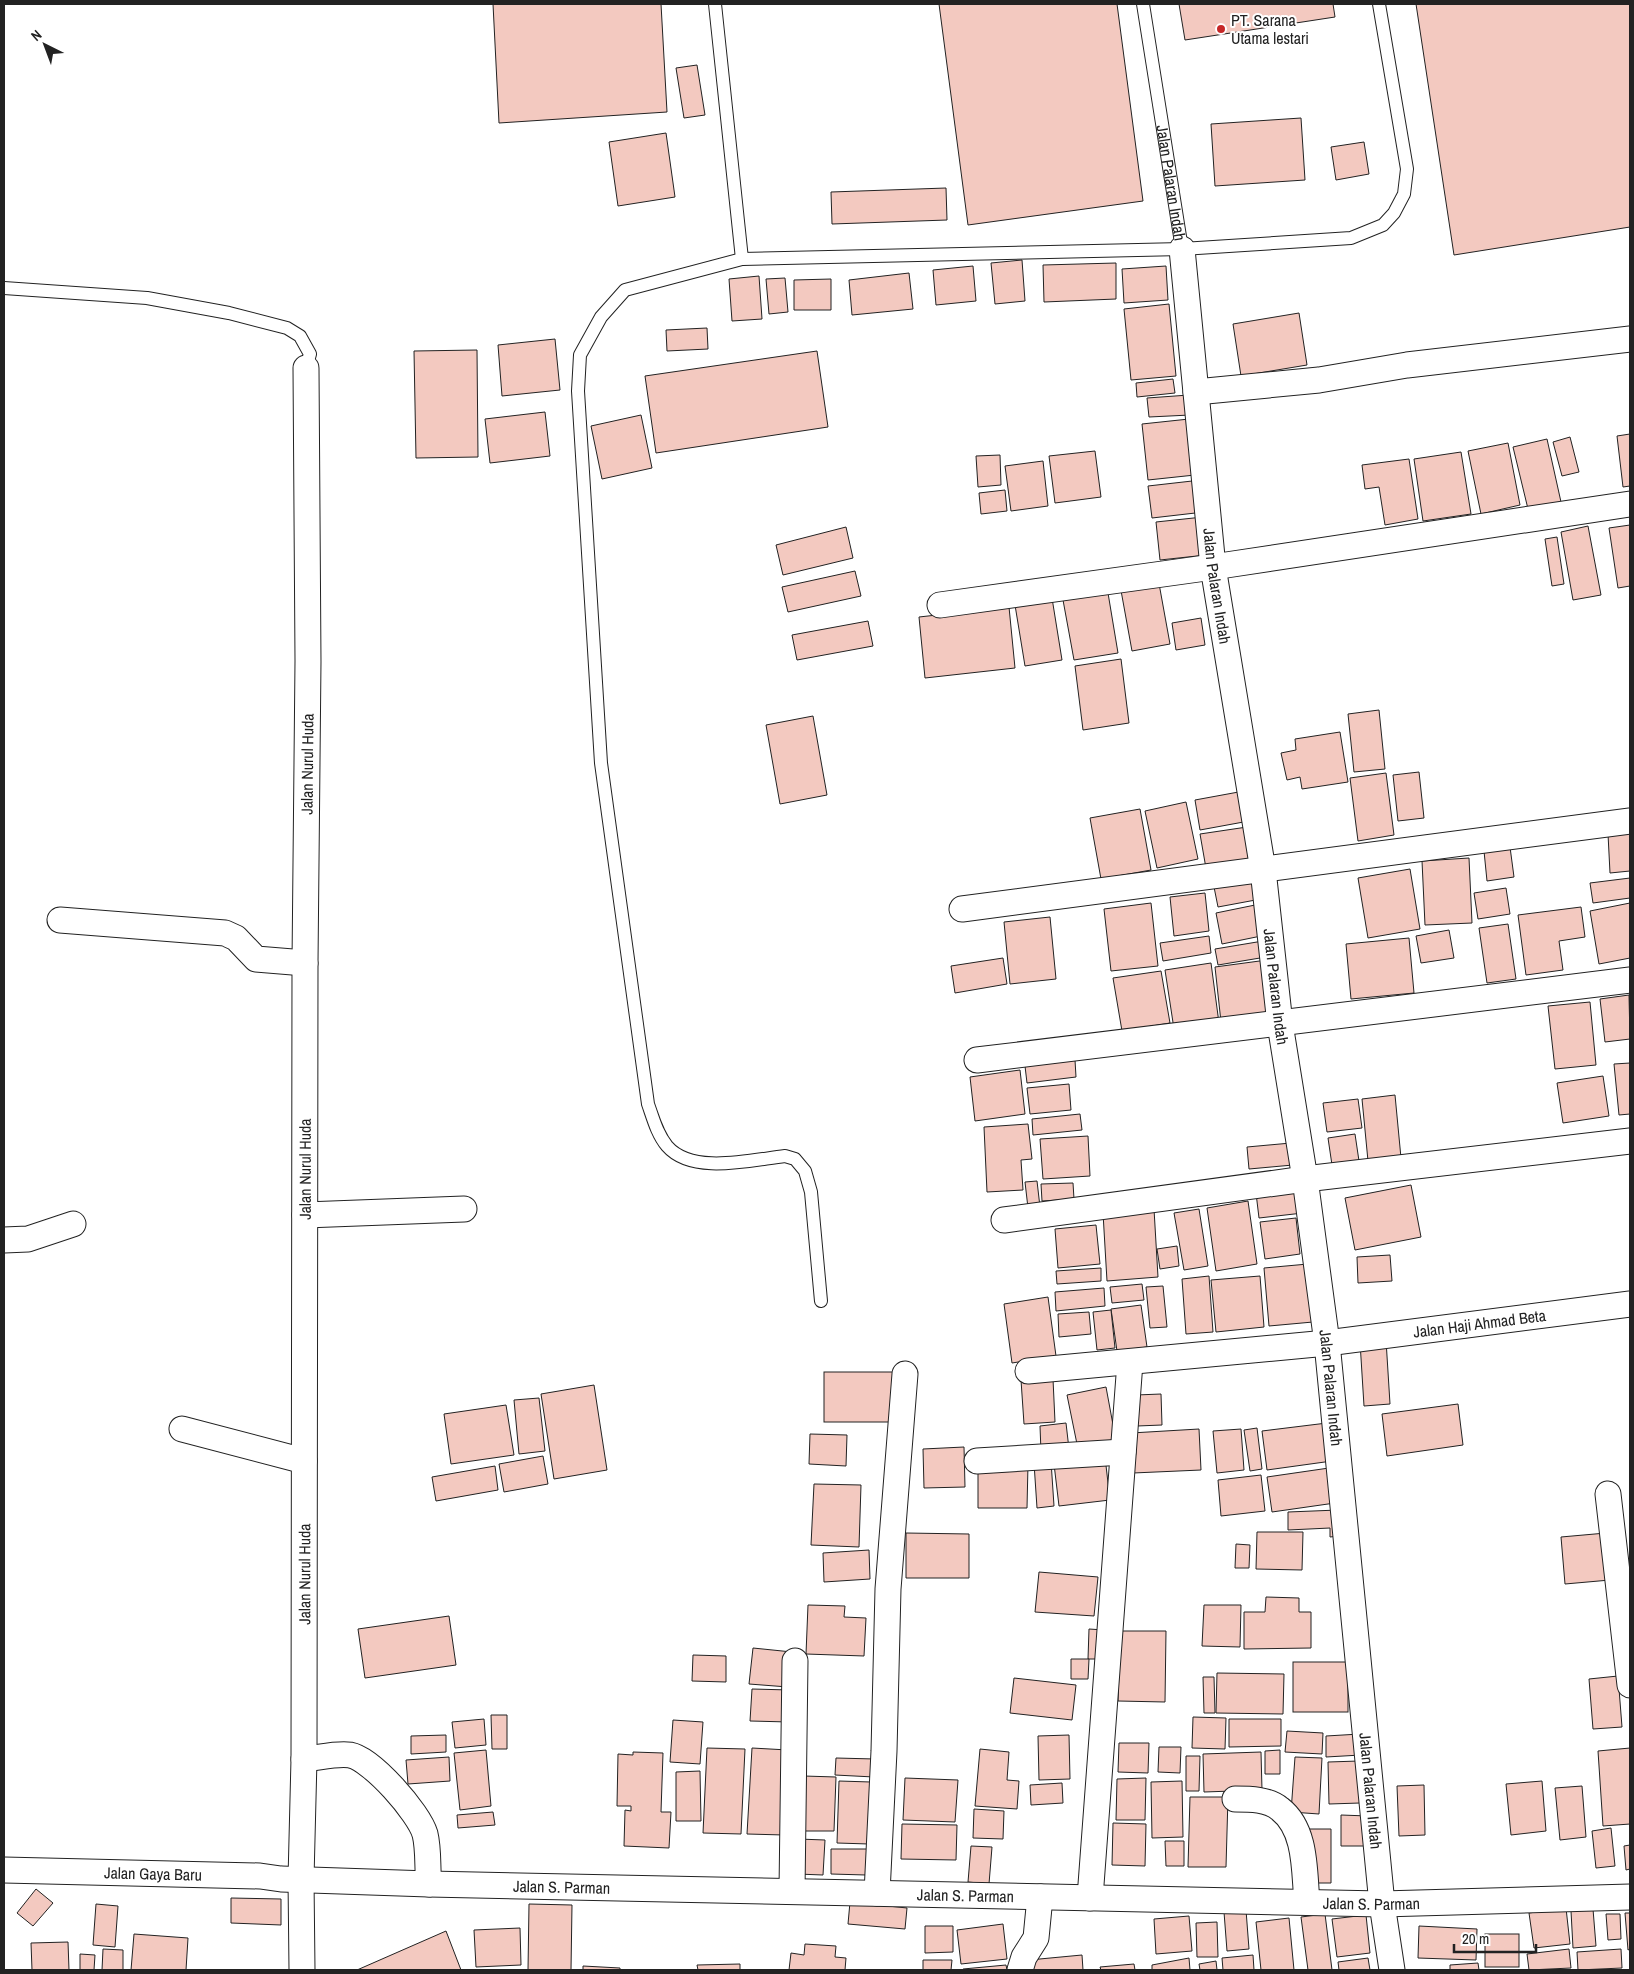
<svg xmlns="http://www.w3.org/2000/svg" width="1634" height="1974" font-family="'Archivo Narrow',sans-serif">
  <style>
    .building { fill: #f3c9c0; stroke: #222 }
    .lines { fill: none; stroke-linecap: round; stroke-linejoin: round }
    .service-casing { stroke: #222; stroke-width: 14 }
    .minor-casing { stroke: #222; stroke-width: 27 }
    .service { stroke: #fff; stroke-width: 12 }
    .minor { stroke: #fff; stroke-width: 25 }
    .poi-dot { fill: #c62828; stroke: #fff; stroke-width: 2 }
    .labels { text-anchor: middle; stroke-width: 4; stroke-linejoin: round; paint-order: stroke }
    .poi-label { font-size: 16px; fill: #222; stroke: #fff; text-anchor: start }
    .street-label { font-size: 16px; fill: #222; stroke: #fff }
  </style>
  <rect width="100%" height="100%" fill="#fff"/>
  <g class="building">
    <polygon points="493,4 661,4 667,112 499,123"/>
    <polygon points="939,4 1117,4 1143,201 968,225"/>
    <polygon points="1179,4 1333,4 1335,17 1185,40"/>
    <polygon points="1416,4 1630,4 1630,227 1454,255"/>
    <polygon points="697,65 705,115 684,118 676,68"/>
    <polygon points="1301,118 1305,180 1215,186 1211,124"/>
    <polygon points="666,133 675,197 618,206 609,142"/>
    <polygon points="1364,142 1369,174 1336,180 1331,147"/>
    <polygon points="946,188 947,220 832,224 831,192"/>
    <polygon points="1022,260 1025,301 995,304 991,263"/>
    <polygon points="1116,263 1116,299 1044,302 1043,265"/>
    <polygon points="973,266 976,301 936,305 933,270"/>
    <polygon points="1166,266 1168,300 1124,303 1122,269"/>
    <polygon points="909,273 913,309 852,315 849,280"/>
    <polygon points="759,276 762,319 732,321 729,279"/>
    <polygon points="785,278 788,312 769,314 766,279"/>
    <polygon points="831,279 831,310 794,310 794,280"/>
    <polygon points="1169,304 1176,376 1131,380 1124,309"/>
    <polygon points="1299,313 1307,365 1241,376 1233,324"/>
    <polygon points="707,328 708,349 667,351 666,330"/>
    <polygon points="555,339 560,390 502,396 498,345"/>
    <polygon points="477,350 478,457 416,458 414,351"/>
    <polygon points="817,351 828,427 656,453 645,376"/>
    <polygon points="1173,379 1175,393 1137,397 1136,383"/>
    <polygon points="1189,395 1190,415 1149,417 1147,398"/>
    <polygon points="545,412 550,456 490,463 485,419"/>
    <polygon points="641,415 652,468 602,479 591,426"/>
    <polygon points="1189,419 1195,475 1148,480 1142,424"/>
    <polygon points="1630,434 1630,486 1623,487 1617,436"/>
    <polygon points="1570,437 1579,472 1562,476 1553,442"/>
    <polygon points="1547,439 1561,502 1528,509 1513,447"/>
    <polygon points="1508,443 1520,505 1481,514 1468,451"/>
    <polygon points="1095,451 1101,497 1055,503 1049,456"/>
    <polygon points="1461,452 1471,514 1423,521 1414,459"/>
    <polygon points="1000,455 1001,485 978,487 976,456"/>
    <polygon points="1409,459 1418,519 1385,525 1379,487 1365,489 1362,465"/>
    <polygon points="1043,461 1048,506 1011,511 1005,466"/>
    <polygon points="1201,480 1204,512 1152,518 1148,486"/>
    <polygon points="1005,490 1007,511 981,514 979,493"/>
    <polygon points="1203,517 1206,555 1160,560 1156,522"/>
    <polygon points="1630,525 1630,586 1618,588 1609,528"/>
    <polygon points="1588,526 1601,595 1573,600 1561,532"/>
    <polygon points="846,527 853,558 783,575 776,545"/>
    <polygon points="1557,537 1564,584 1552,586 1545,539"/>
    <polygon points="855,571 861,596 788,612 782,587"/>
    <polygon points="1158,578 1170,644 1132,651 1120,585"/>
    <polygon points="1108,593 1118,653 1074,660 1063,600"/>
    <polygon points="1052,598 1062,660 1025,666 1015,605"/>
    <polygon points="1009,607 1015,668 925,678 919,617"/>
    <polygon points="1201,618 1205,645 1176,650 1172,623"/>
    <polygon points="868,621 873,646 797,660 792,635"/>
    <polygon points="1121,659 1129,723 1083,730 1075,666"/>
    <polygon points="1379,710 1385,769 1354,772 1348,714"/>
    <polygon points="813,716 827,795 780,804 766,725"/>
    <polygon points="1340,732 1348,782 1302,789 1300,777 1287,780 1281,753 1296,750 1295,739"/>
    <polygon points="1419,772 1424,818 1398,821 1393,775"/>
    <polygon points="1386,773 1394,835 1358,841 1350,778"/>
    <polygon points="1244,791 1249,821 1200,830 1195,800"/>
    <polygon points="1186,802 1198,859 1157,868 1145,811"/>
    <polygon points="1140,809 1151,870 1101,879 1090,818"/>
    <polygon points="1247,827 1254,866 1207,874 1200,834"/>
    <polygon points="1630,832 1630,871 1610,873 1608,834"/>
    <polygon points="1510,847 1514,877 1487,881 1484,851"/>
    <polygon points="1469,858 1472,923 1425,925 1422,861"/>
    <polygon points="1410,869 1420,929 1368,938 1358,878"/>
    <polygon points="1630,878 1630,898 1593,903 1590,883"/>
    <polygon points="1257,879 1261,899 1218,907 1214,887"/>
    <polygon points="1506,888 1510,914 1478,919 1474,893"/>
    <polygon points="1205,893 1209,931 1174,936 1170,897"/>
    <polygon points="1151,903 1158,966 1111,971 1104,909"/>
    <polygon points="1630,903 1630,958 1599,964 1590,911"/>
    <polygon points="1260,904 1266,935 1222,944 1216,913"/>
    <polygon points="1581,907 1585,937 1559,941 1563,970 1526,975 1518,915"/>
    <polygon points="1050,917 1056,979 1010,984 1004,922"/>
    <polygon points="1508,924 1516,979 1487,983 1479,928"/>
    <polygon points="1449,930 1454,958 1421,963 1416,936"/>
    <polygon points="1209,936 1211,953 1163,961 1160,943"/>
    <polygon points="1409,938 1414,993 1351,999 1346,944"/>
    <polygon points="1263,941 1266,957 1218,965 1215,949"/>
    <polygon points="1003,958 1007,984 955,993 951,966"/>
    <polygon points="1267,960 1273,1016 1221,1022 1215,967"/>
    <polygon points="1211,963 1219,1023 1174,1029 1165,970"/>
    <polygon points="1161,971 1170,1023 1122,1031 1113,978"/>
    <polygon points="1629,995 1630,1039 1605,1042 1600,999"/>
    <polygon points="1590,1002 1596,1065 1555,1069 1548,1006"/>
    <polygon points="1075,1060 1076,1077 1027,1083 1025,1066"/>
    <polygon points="1630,1063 1630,1114 1619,1115 1614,1064"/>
    <polygon points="1020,1070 1025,1114 975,1121 970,1077"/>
    <polygon points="1603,1076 1609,1116 1563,1123 1557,1083"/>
    <polygon points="1069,1084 1071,1110 1030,1114 1027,1088"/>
    <polygon points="1395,1095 1401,1158 1368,1161 1362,1099"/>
    <polygon points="1358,1099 1362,1128 1327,1132 1323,1103"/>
    <polygon points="1080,1114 1082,1130 1033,1135 1032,1119"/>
    <polygon points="1028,1124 1032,1159 1021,1160 1023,1190 987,1192 984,1127"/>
    <polygon points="1355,1134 1359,1161 1332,1165 1328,1138"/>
    <polygon points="1088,1136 1090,1176 1043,1179 1040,1139"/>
    <polygon points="1291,1143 1293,1165 1249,1169 1247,1147"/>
    <polygon points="1037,1181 1040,1207 1028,1208 1025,1182"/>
    <polygon points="1073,1183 1074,1199 1042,1201 1041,1184"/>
    <polygon points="1411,1185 1421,1237 1355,1250 1345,1198"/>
    <polygon points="1301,1188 1303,1213 1259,1218 1256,1193"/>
    <polygon points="1248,1201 1257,1264 1216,1271 1207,1208"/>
    <polygon points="1154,1209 1158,1277 1107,1281 1103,1213"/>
    <polygon points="1199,1209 1208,1266 1184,1270 1174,1213"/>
    <polygon points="1296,1218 1300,1254 1265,1259 1260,1222"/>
    <polygon points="1096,1225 1100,1264 1058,1268 1055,1229"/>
    <polygon points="1177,1246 1179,1266 1160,1269 1157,1249"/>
    <polygon points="1390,1255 1392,1281 1358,1283 1357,1257"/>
    <polygon points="1308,1264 1313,1322 1269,1326 1264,1268"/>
    <polygon points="1101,1268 1101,1281 1057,1284 1056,1271"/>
    <polygon points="1209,1276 1213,1332 1186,1334 1182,1279"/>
    <polygon points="1260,1276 1264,1327 1216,1332 1211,1280"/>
    <polygon points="1142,1284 1144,1300 1112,1303 1110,1287"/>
    <polygon points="1163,1286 1167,1327 1150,1328 1146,1287"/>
    <polygon points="1104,1288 1105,1306 1056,1311 1055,1292"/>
    <polygon points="1048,1297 1056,1356 1012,1363 1004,1304"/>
    <polygon points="1141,1305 1147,1347 1117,1351 1111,1309"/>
    <polygon points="1111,1310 1115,1348 1097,1350 1093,1312"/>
    <polygon points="1089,1312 1091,1334 1059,1337 1058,1314"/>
    <polygon points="1386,1340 1390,1404 1364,1406 1360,1342"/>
    <rect x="824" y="1372" width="72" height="50"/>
    <polygon points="1053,1379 1055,1422 1024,1424 1021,1380"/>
    <polygon points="594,1385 607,1470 554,1479 541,1394"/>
    <polygon points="1106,1387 1116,1441 1078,1449 1067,1395"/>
    <polygon points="1161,1394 1162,1425 1137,1426 1136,1395"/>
    <polygon points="539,1398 545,1451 519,1454 514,1400"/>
    <polygon points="1458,1404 1463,1445 1387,1456 1382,1414"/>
    <polygon points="506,1405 514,1455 451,1464 444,1414"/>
    <polygon points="1066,1423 1069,1449 1041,1452 1040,1426"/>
    <polygon points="1327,1423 1332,1461 1267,1470 1262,1431"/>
    <polygon points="1257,1428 1262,1469 1250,1471 1244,1430"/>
    <polygon points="1199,1429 1201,1470 1133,1473 1131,1433"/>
    <polygon points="1241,1429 1244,1470 1217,1473 1213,1431"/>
    <polygon points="810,1434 847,1435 846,1466 809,1464"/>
    <polygon points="964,1447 965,1487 924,1488 923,1449"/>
    <polygon points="543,1456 548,1484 504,1492 499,1464"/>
    <polygon points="1105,1457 1110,1500 1059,1506 1054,1464"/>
    <polygon points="1051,1461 1054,1506 1037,1508 1034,1463"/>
    <polygon points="978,1464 1028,1464 1027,1508 978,1508"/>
    <polygon points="495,1466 498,1490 436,1501 432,1477"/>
    <polygon points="1329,1468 1335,1503 1272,1512 1267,1477"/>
    <polygon points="1261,1475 1265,1511 1221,1516 1218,1480"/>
    <polygon points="814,1484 861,1485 859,1547 811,1545"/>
    <polygon points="1338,1510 1339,1536 1330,1537 1330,1528 1288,1530 1288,1512"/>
    <polygon points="1257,1532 1303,1532 1302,1570 1256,1569"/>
    <polygon points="906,1533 969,1534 969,1578 906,1578"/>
    <polygon points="1606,1533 1610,1580 1565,1584 1561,1537"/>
    <polygon points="1236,1544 1250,1545 1249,1568 1235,1568"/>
    <polygon points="869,1550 870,1579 824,1582 823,1553"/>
    <polygon points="1039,1572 1098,1577 1094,1616 1035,1612"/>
    <polygon points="1266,1597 1299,1598 1299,1612 1311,1612 1311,1648 1244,1649 1244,1612 1265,1612"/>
    <polygon points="808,1605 845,1606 844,1617 866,1618 864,1656 806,1654"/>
    <polygon points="1204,1605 1241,1605 1240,1647 1202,1646"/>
    <polygon points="449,1616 456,1665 365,1678 358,1629"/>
    <polygon points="1089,1629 1104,1630 1103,1659 1088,1659"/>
    <polygon points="1120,1631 1166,1631 1165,1702 1118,1701"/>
    <polygon points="753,1648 792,1652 788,1687 749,1684"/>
    <polygon points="693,1655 726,1656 726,1682 692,1681"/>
    <polygon points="1071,1659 1089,1659 1088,1679 1071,1679"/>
    <rect x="1293" y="1662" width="55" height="50"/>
    <polygon points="1217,1673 1284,1674 1283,1714 1216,1713"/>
    <polygon points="1618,1676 1622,1727 1593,1729 1589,1679"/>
    <polygon points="1203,1677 1214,1677 1215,1713 1204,1713"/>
    <polygon points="1014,1678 1076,1685 1072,1720 1010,1713"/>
    <polygon points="752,1689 790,1690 789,1722 750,1721"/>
    <polygon points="491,1715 507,1715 507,1749 492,1749"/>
    <polygon points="1193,1717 1226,1718 1225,1749 1192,1748"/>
    <polygon points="484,1719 486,1745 455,1748 452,1722"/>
    <polygon points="1229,1719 1281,1719 1281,1746 1229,1747"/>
    <polygon points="673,1720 703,1722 700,1764 670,1762"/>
    <polygon points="1287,1731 1323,1733 1322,1754 1285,1752"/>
    <polygon points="1360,1734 1361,1755 1326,1757 1326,1736"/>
    <polygon points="446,1735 446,1752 411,1754 411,1736"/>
    <polygon points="1069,1735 1070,1779 1039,1780 1038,1736"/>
    <polygon points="1119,1743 1149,1743 1148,1773 1118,1772"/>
    <polygon points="1159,1747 1181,1747 1180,1773 1158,1772"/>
    <polygon points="707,1748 745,1749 741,1834 703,1833"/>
    <polygon points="752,1748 788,1750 784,1835 747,1834"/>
    <polygon points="1630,1748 1630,1824 1603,1826 1598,1751"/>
    <polygon points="980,1749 1009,1752 1007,1780 1019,1781 1017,1809 975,1806"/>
    <polygon points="486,1750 491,1806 460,1810 454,1753"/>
    <polygon points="1280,1750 1280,1774 1265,1774 1265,1751"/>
    <polygon points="633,1752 663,1753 661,1812 671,1812 669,1848 624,1846 625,1810 631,1811 631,1806 617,1806 618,1754 633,1755"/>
    <polygon points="1261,1752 1262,1790 1204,1792 1203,1754"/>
    <polygon points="1186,1756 1200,1756 1199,1791 1186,1791"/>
    <polygon points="449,1757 450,1781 408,1784 406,1760"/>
    <polygon points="1295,1757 1322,1758 1319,1814 1291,1812"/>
    <polygon points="836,1758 875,1759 874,1777 835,1775"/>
    <polygon points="1359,1761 1360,1803 1329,1804 1328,1762"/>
    <polygon points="700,1771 701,1821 676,1821 676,1772"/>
    <polygon points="804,1776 836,1777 834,1831 803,1831"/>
    <polygon points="905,1778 958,1780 955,1822 903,1820"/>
    <polygon points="1146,1778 1145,1820 1116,1820 1117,1779"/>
    <polygon points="839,1781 871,1782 869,1844 837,1843"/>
    <polygon points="1182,1781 1183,1837 1152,1838 1151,1782"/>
    <polygon points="1542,1781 1546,1831 1511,1835 1506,1784"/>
    <polygon points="1062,1783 1063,1803 1031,1805 1030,1785"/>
    <polygon points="1424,1785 1425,1835 1399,1836 1397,1786"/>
    <polygon points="1582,1786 1586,1837 1560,1840 1555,1788"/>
    <polygon points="1190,1797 1228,1797 1226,1867 1188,1867"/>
    <polygon points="974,1809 1004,1811 1003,1839 973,1838"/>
    <polygon points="493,1812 495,1825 458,1828 457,1815"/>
    <polygon points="1341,1815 1368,1816 1367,1846 1341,1846"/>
    <polygon points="1113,1823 1146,1824 1145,1866 1112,1865"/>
    <polygon points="902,1824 957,1825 956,1860 901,1859"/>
    <polygon points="1611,1828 1615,1866 1596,1868 1592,1831"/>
    <polygon points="1308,1829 1331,1829 1331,1883 1309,1883"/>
    <polygon points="798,1839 825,1840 823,1875 797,1874"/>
    <polygon points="1165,1841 1184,1841 1184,1866 1166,1866"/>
    <polygon points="1630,1845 1630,1869 1626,1870 1624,1846"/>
    <polygon points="971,1846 992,1847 989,1884 968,1882"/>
    <polygon points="831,1849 867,1849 866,1875 831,1874"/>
    <polygon points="36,1889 53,1903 33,1926 17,1913"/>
    <polygon points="231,1898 281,1899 281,1925 231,1923"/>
    <polygon points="850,1902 907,1908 905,1929 848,1924"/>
    <polygon points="96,1904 118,1906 115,1947 93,1945"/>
    <polygon points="529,1904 572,1905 571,1970 528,1970"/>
    <polygon points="1566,1908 1570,1944 1534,1948 1529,1913"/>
    <polygon points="1593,1909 1596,1946 1573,1948 1571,1911"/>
    <polygon points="1246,1910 1249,1949 1227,1951 1224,1912"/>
    <polygon points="1625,1913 1630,1913 1630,1949 1628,1950"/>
    <polygon points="1325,1914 1332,1970 1308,1970 1301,1917"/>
    <polygon points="1606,1914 1620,1914 1621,1939 1608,1940"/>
    <polygon points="1366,1915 1370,1953 1337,1957 1332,1919"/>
    <polygon points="1189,1916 1192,1951 1156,1954 1154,1919"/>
    <polygon points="1289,1918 1294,1970 1261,1970 1256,1922"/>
    <polygon points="1217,1922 1218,1957 1197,1957 1196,1923"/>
    <polygon points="1003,1924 1007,1959 961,1964 957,1930"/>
    <polygon points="925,1926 953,1926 953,1952 925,1953"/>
    <polygon points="1419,1926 1477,1929 1476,1960 1418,1958"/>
    <polygon points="520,1928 521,1965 476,1967 474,1930"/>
    <polygon points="446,1931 461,1970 357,1970"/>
    <polygon points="134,1934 188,1938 186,1970 131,1970"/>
    <rect x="1485" y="1934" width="34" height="33"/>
    <polygon points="68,1942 69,1970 32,1970 31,1943"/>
    <polygon points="805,1944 836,1946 835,1957 846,1958 845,1970 789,1970 791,1953 804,1955"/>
    <polygon points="103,1949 123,1950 123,1970 102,1970"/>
    <polygon points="1569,1949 1571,1968 1529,1970 1527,1954"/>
    <polygon points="1621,1949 1622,1968 1578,1970 1577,1952"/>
    <polygon points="80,1954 95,1955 94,1970 80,1970"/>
    <polygon points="1082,1955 1083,1970 1030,1970 1029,1960"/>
    <polygon points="1253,1955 1254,1970 1223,1970 1222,1958"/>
    <polygon points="1189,1958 1190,1970 1152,1970 1152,1965"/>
    <polygon points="1368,1958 1370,1970 1339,1970 1338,1962"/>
    <polygon points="923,1960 952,1960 951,1970 923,1970"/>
    <polygon points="1216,1961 1217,1970 1200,1970 1199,1964"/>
    <polygon points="1478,1963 1479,1970 1450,1970 1450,1965"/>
    <polygon points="740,1964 740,1970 698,1970 697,1965"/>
    <polygon points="1134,1964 1135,1970 1101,1970 1100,1967"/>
    <polygon points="1006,1965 1007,1970 963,1970 963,1969"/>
    <polygon points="583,1966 620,1968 620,1970 583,1970"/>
  </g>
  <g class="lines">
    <defs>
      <g id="service">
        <polyline points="715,4 742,259 1182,249 1351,238 1383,225 1394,213 1404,194 1407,169 1379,4"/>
        <path id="s1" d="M1143 4 1182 249"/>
        <path d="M742 259 625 290 601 317 580 355 578 391 601 763 648 1104C653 1118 657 1134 667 1146 692 1175 750 1160 785 1156L795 1159 805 1171 811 1192 821 1301"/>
        <polyline points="4,288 147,298 229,313 287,328 300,336 310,354 306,368"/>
      </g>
      <g id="minor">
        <path id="s2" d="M1182 249 1213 567 1263 870 1280 1024 1305 1179 1327 1343 1382 1904 1392 1970"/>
        <polyline points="1196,392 1319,380 1407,365 1630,339"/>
        <polyline points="940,605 1213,567 1630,504"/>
        <polyline points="962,909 1630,821"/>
        <polyline points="60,920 225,933 236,938 256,959 305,963"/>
        <polyline points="977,1060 1630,980"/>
        <polyline points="305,1215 464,1209"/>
        <polyline points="1004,1220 1305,1179 1630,1141"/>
        <polyline points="4,1240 28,1239 73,1224"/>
        <path id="s3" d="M1028 1371 1327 1343 1630 1304"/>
        <polyline points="182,1429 304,1461"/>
        <polyline points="977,1461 1123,1452"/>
        <polyline points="1608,1494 1630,1685"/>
        <path d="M304 1759C318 1758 336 1753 350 1755 372 1759 419 1813 425 1834 429 1850 427 1869 429 1884"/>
        <path d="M1235 1799C1250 1799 1268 1799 1280 1809 1307 1830 1304 1872 1307 1902"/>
        <path id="s4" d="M4 1870 260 1876 281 1879 429 1884 1382 1904 1630 1897"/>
        <polyline points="792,1891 795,1661"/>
        <polyline points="877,1893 884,1751 888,1589 905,1374"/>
        <polyline points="1090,1898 1130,1362"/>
        <path id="s5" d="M302 1970 301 1879 304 1759 305 963 308 661 306 368"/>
        <polyline points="1020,1970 1024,1957 1036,1938 1040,1897"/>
      </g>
    </defs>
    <use href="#service" class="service-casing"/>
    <use href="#minor" class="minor-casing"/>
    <use href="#service" class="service"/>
    <use href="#minor" class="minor"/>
  </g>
  <circle class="poi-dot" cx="1221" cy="29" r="5"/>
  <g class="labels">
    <g class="poi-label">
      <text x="1231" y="26">PT. Sarana<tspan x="1231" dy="18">Utama lestari</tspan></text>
    </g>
    <g class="street-label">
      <text dy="6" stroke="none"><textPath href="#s1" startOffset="181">Jalan Palaran Indah</textPath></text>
      <text dy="6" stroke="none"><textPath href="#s2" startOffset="339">Jalan Palaran Indah</textPath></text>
      <text dy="6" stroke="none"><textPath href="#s5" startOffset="1206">Jalan Nurul Huda</textPath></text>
      <text dy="6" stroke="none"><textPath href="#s2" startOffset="744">Jalan Palaran Indah</textPath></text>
      <text dy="6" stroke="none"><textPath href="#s5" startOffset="801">Jalan Nurul Huda</textPath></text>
      <text dy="6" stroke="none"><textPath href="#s3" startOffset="454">Jalan Haji Ahmad Beta</textPath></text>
      <text dy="6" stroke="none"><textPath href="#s2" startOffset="1149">Jalan Palaran Indah</textPath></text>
      <text dy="6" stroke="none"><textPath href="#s5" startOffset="396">Jalan Nurul Huda</textPath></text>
      <text dy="6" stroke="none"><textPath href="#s2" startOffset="1554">Jalan Palaran Indah</textPath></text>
      <text dy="6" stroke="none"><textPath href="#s4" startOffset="149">Jalan Gaya Baru</textPath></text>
      <text dy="6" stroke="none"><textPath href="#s4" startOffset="558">Jalan S. Parman</textPath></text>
      <text dy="6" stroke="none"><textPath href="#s4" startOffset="962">Jalan S. Parman</textPath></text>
      <text dy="6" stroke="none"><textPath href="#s4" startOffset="1368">Jalan S. Parman</textPath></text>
    </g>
  </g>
  <rect width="1634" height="1974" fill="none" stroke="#222222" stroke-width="10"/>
  <g transform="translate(45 45) rotate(318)" stroke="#ffffff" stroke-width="4" paint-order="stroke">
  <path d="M0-4L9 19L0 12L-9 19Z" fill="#222222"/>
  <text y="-8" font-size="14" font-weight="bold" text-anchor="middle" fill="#222222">N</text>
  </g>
  <path d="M1454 1944v8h82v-8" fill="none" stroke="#222222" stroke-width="2.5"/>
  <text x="1462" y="1944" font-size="15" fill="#222222" stroke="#ffffff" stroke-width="4" paint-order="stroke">20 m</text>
</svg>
